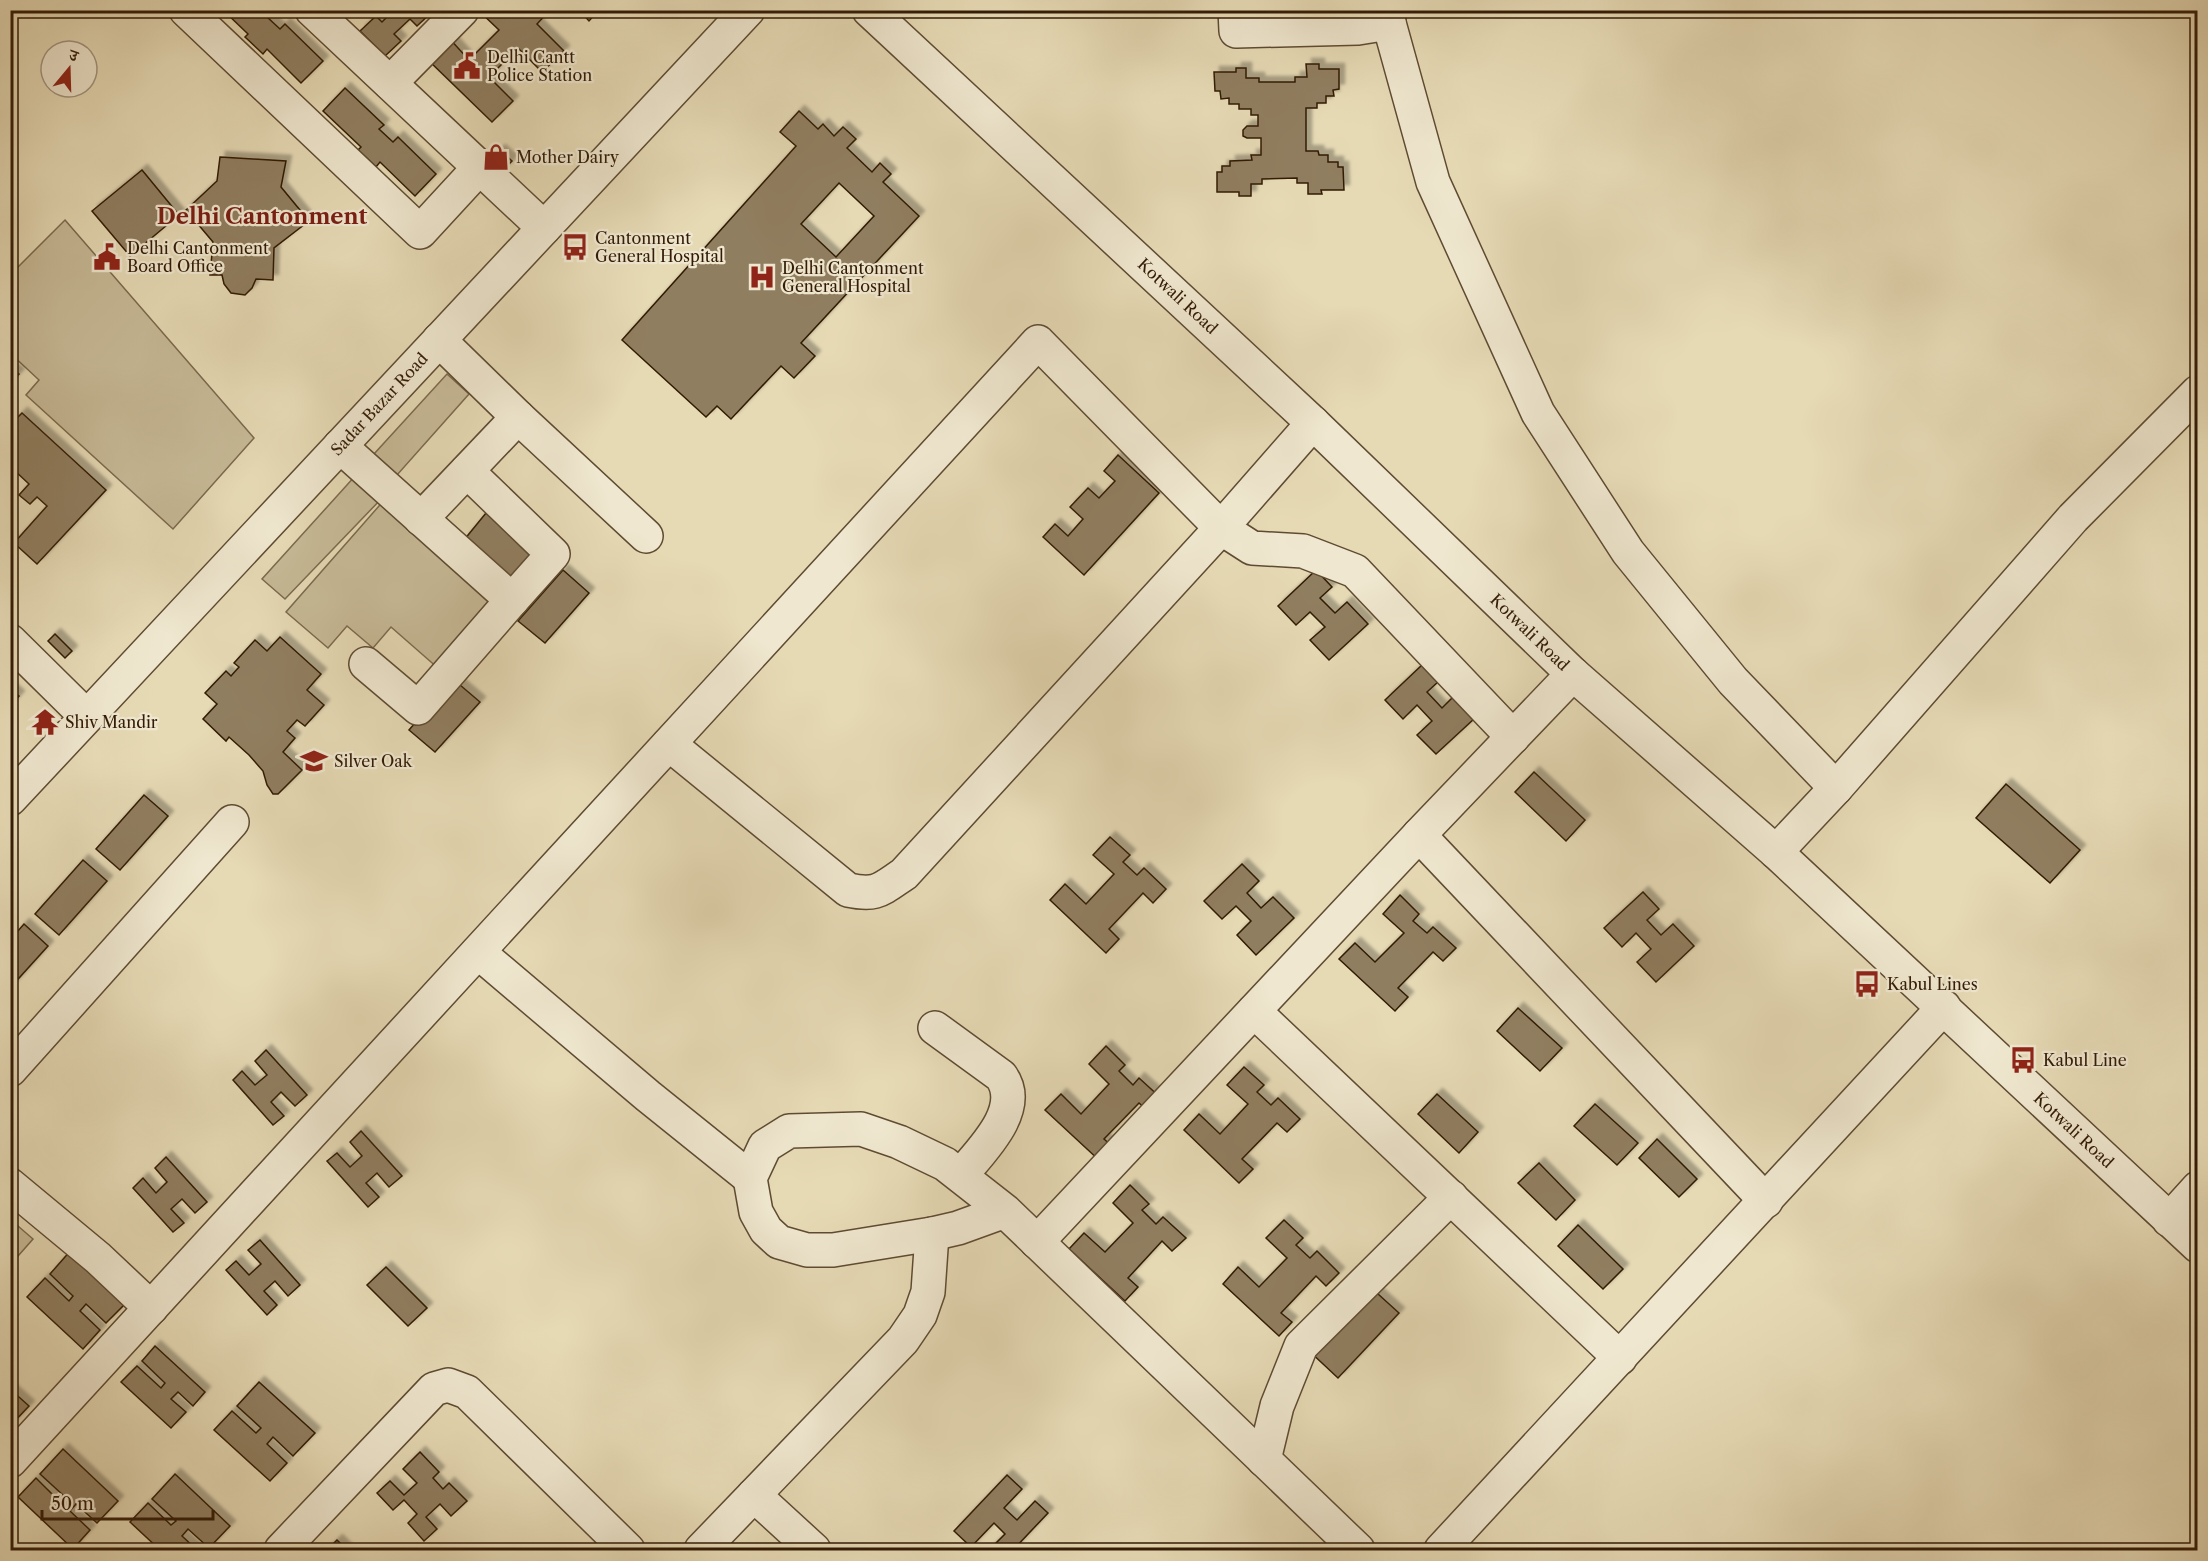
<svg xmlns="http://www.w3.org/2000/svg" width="2208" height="1561" font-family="'Libre Caslon Text','Noto Serif Devanagari',serif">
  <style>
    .green { fill: #c7ba97; stroke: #7c6a4e; stroke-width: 1.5 }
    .building { fill: #907e61; stroke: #321b06; stroke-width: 1.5; fill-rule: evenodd; filter: url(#shadow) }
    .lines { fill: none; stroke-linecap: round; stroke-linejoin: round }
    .minor-casing { stroke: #5f4b32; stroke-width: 36 }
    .minor { stroke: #efe7cf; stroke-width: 33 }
    .labels { text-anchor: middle; stroke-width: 4.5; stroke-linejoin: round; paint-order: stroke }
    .poi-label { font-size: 16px; fill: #321b06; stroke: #efe7cf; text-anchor: start }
    .street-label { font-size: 16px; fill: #321b06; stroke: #efe7cf }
    .district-label { font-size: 22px; font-weight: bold; fill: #7a1f14; stroke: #efe7cf }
  </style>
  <defs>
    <filter id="shadow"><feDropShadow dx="5.5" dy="-5.5" stdDeviation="1.5" flood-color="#0004"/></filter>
  </defs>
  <rect width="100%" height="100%" fill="#e6dab5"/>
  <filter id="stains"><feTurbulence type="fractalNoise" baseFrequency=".00333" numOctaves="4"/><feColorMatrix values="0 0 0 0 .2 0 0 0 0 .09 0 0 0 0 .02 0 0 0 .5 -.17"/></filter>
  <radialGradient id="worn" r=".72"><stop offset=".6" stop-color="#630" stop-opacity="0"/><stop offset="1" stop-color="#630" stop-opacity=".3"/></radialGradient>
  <g class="green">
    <polygon points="65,220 254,438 173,529 26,395 39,380 11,354 11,274"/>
    <polygon points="447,374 469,394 397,475 374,454"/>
    <polygon points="356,475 383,497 285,599 262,579"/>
    <polygon points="386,498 501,599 439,669 391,627 373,648 347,626 328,648 286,612"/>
    <polygon points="11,1220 33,1239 11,1264"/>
  </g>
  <g class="building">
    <polygon points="223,10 269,10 271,12 266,16 280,29 285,24 323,61 301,83 267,49 263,54 245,37 248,34"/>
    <polygon points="337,10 353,10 346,18"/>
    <polygon points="394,10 432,12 417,26 410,19 394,34 401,41 385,56 360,31 376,16 382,22"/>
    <polygon points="478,10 550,10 537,24 564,51 542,72 518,48 489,77 513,101 492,122 426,58 448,37 469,60 499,30"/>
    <polygon points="579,10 599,10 589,21"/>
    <polygon points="1306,64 1319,64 1319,69 1339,69 1339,89 1333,90 1334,96 1326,96 1326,103 1317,103 1317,108 1306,108 1306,151 1318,151 1319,155 1328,155 1328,162 1338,162 1338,167 1343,167 1344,190 1321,190 1322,194 1308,194 1308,183 1297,183 1297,178 1262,179 1262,184 1251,184 1251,196 1239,196 1239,192 1217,192 1217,172 1222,172 1222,166 1230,166 1230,161 1252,160 1251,155 1261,155 1261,138 1247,138 1243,136 1243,130 1247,126 1258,126 1258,115 1251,115 1251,109 1239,109 1239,104 1229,104 1229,98 1221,99 1220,91 1215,91 1214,72 1236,72 1236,68 1246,68 1246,78 1259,78 1259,82 1295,82 1295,77 1307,77"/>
    <polygon points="345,88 384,125 379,129 393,142 398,137 436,174 415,196 380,162 376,167 358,150 361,147 323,111"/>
    <path d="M799 111 818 129 823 124 834 136 843 127 856 139 847 148 872 172 880 163 891 174 883 182 919 216 801 343 815 356 794 378 781 366 731 419 717 406 706 417 622 340 796 146 780 132ZM839 183 874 216 836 257 801 224Z"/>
    <polygon points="500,150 512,161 502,171 490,159"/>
    <polygon points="220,157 286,161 281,187 309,221 274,248 273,280 256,279 252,288 245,295 231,293 224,284 222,275 210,275 213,242 186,210 217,181"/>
    <polygon points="142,170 179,215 130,256 92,211"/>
    <polygon points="10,367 19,374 10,383"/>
    <polygon points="22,413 106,490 37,564 14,543 47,506 37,497 30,504 19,495 29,484 15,471 10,475 10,425"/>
    <polygon points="1118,455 1159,493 1084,575 1043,537 1055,524 1068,536 1083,519 1070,507 1088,488 1099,498 1115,481 1104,471"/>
    <polygon points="486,513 538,556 515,583 464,540"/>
    <polygon points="563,570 589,593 545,643 518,621"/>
    <polygon points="1316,570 1332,587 1320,598 1335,613 1347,602 1368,624 1329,660 1310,640 1325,627 1310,612 1296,625 1278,606"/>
    <polygon points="55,634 72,651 65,658 48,641"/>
    <polygon points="280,637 321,674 307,690 324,705 305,726 297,720 287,731 295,738 283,752 302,770 278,794 273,794 267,785 263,771 249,755 229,737 226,741 203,719 217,704 205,693 226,671 231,676 239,667 234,663 255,640 267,651"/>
    <polygon points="1423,664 1439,681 1427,692 1442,708 1454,696 1475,718 1436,754 1417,735 1432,721 1417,705 1403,719 1385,700"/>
    <polygon points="453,679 480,702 435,752 409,730"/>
    <polygon points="10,688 19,696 10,706"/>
    <polygon points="1534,772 1585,820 1566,841 1515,792"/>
    <polygon points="2006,784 2080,850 2050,883 1976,818"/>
    <polygon points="144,795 168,816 120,870 96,849"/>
    <polygon points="1110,837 1130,855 1123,862 1137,875 1144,868 1166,889 1153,903 1143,893 1109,929 1119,939 1106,953 1050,900 1065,884 1086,904 1114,874 1093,855"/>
    <polygon points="83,860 107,881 59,935 35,914"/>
    <polygon points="1242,864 1259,881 1247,893 1261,908 1273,897 1294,918 1256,955 1237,935 1251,921 1236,906 1222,919 1204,901"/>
    <polygon points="1643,892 1659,909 1647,920 1661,935 1673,924 1694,946 1656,982 1637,962 1651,949 1636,933 1622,947 1604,928"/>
    <polygon points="1400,895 1419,914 1413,921 1427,933 1433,927 1456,948 1443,961 1433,952 1398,988 1408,997 1395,1011 1339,959 1355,943 1375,962 1404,933 1383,914"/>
    <polygon points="24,924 48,946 10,988 10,940"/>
    <polygon points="1518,1008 1562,1048 1540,1071 1497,1031"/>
    <polygon points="1106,1046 1125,1065 1119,1071 1133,1085 1139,1078 1162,1099 1149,1112 1139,1103 1104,1139 1114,1148 1101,1162 1045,1110 1061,1094 1081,1114 1109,1084 1089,1064"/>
    <polygon points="266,1050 307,1095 295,1106 281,1092 271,1102 284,1116 273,1125 233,1080 242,1071 255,1085 267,1075 255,1061"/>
    <polygon points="1244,1067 1264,1085 1257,1092 1271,1105 1278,1098 1300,1119 1287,1132 1277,1123 1242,1159 1253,1169 1239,1183 1184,1130 1199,1114 1220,1134 1248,1104 1227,1085"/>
    <polygon points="1437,1094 1478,1132 1459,1153 1418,1114"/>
    <polygon points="1595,1104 1638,1143 1617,1165 1574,1126"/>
    <polygon points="361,1131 402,1176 389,1187 377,1173 366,1183 379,1197 368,1207 327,1161 337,1153 350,1167 362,1156 350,1142"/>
    <polygon points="1657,1139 1697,1179 1679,1197 1639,1158"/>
    <polygon points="166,1157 207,1202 195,1213 182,1199 171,1209 184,1223 173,1232 133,1188 143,1178 156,1193 167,1182 155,1168"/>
    <polygon points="1539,1163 1575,1200 1556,1220 1518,1183"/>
    <polygon points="1130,1185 1149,1204 1142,1210 1156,1224 1163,1217 1186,1238 1172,1251 1162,1241 1128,1278 1138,1287 1125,1301 1069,1249 1084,1233 1105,1252 1133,1223 1113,1203"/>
    <polygon points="1284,1220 1303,1238 1296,1245 1310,1258 1317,1251 1339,1273 1326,1286 1316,1276 1281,1313 1292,1322 1279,1336 1223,1284 1238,1267 1259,1287 1287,1258 1266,1238"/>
    <polygon points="1578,1225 1623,1269 1603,1289 1558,1246"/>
    <polygon points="260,1240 300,1285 288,1296 275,1281 264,1291 277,1305 267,1315 226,1270 236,1261 249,1275 261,1264 248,1250"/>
    <polygon points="72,1249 128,1301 106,1323 86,1304 80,1311 100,1330 83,1349 27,1297 45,1278 69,1301 73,1296 50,1274"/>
    <polygon points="386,1267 427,1308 408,1326 367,1285"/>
    <polygon points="1367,1284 1399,1313 1338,1378 1307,1349"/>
    <polygon points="155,1346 205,1392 193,1406 178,1392 171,1399 186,1412 171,1428 121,1382 137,1366 161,1388 165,1383 142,1361"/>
    <polygon points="259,1382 315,1433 293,1456 273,1437 267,1444 287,1463 270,1481 214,1430 232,1411 256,1433 261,1428 237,1406"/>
    <polygon points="10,1389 29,1406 10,1426"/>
    <polygon points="63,1449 118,1501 97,1523 76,1504 70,1511 90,1530 73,1549 18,1497 36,1478 59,1501 64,1496 40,1474"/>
    <polygon points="420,1452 439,1472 433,1478 443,1489 449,1483 467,1501 451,1516 440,1504 426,1517 437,1529 424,1541 408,1523 417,1514 404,1500 393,1510 377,1493 390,1481 404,1495 417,1483 403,1469"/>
    <polygon points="175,1474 230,1526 209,1548 188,1529 182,1536 197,1550 160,1550 130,1522 148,1503 171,1525 176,1521 152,1499"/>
    <polygon points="1007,1475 1022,1489 1004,1508 1017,1520 1035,1501 1048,1513 1013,1550 989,1550 1005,1534 994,1523 971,1547 954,1531"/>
    <polygon points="337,1540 347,1550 327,1550"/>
  </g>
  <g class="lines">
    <defs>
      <g id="minor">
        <polyline points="186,10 420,232 479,168"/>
        <polyline points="312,10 544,228"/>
        <polyline points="869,10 1313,423 1573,674 1776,852 2198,1246"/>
        <polyline points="1235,10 1236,31 1358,28 1389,23"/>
        <polyline points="1388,10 1389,23 1433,182 1538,413 1628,552 1733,681 1836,788"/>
        <polyline points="390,83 462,10"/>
        <polyline points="518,417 646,536"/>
        <polyline points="340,446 512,600 418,708 366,664"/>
        <polyline points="467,471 553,554 512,600"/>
        <polyline points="421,519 518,417 439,340"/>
        <polyline points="10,641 86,716"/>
        <path d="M669 744 848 890C877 896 880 890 904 874L1221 528 1313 423"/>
        <polyline points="10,799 748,10"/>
        <polyline points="1419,835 1573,674"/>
        <polyline points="1776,852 1836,788 2073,518 2198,392"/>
        <polyline points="478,952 648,1096 750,1178"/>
        <polyline points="1254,1011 1620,1358"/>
        <path d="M935 1028 1001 1076C1025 1109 981 1151 961 1175"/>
        <polyline points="10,1070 232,822"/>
        <polyline points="10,1185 98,1258 151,1308"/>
        <polyline points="1005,1211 958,1228 932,1234 833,1250 807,1250 779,1242 766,1230 756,1212 750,1178 765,1146 789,1131 861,1129 899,1142 945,1164 1005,1211 1358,1550"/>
        <polyline points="2169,1220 2198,1188"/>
        <polyline points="1037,1242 1419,835 1766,1201"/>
        <polyline points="1264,1460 1277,1406 1301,1346 1451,1197"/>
        <polyline points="10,1461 1038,342 1221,528 1252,548 1303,551 1355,571 1513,737"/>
        <polyline points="754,1495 814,1550"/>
        <polyline points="281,1550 434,1389 448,1385 467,1392 628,1550"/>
        <polyline points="701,1550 903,1340 920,1315 928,1292 932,1234"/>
        <polyline points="1441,1550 1944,1007"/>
      </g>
    </defs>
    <use href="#minor" class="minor-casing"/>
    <use href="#minor" class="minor"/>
  </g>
  <defs>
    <symbol id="civic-bare" viewBox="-9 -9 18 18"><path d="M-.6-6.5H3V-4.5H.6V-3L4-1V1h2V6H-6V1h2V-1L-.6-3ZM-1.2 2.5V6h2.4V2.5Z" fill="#8f2418" stroke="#efe7cf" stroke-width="2.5" paint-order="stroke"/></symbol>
    <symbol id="shop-bare" viewBox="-9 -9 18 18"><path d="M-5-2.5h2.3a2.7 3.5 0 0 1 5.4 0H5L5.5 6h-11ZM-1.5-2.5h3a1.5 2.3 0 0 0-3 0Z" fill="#8f2418" stroke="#efe7cf" stroke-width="2.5" paint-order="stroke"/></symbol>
    <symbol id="bus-bare" viewBox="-9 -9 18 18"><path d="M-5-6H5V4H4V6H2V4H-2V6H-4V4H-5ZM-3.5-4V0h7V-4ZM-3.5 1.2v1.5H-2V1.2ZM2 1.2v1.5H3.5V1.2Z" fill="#8f2418" stroke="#efe7cf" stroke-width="2.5" paint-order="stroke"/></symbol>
    <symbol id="hospital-bare" viewBox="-9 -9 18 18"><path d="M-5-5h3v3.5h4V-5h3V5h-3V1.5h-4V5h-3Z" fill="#8f2418" stroke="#efe7cf" stroke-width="2.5" paint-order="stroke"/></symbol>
    <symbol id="temple-bare" viewBox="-9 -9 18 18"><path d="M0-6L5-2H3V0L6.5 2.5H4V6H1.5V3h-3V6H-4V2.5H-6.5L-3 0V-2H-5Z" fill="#8f2418" stroke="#efe7cf" stroke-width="2.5" paint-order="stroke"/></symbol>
    <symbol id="school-bare" viewBox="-9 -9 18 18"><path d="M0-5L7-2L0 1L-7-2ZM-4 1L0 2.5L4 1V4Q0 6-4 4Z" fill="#8f2418" stroke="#efe7cf" stroke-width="2.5" paint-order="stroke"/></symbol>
  </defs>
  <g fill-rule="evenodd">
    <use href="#civic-bare" x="448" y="47" width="38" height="38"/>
    <use href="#shop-bare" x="477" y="138" width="38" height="38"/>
    <use href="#bus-bare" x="556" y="228" width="38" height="38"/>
    <use href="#civic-bare" x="88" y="238" width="38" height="38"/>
    <use href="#hospital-bare" x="743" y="258" width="38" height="38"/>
    <use href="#temple-bare" x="26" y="703" width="38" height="38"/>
    <use href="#school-bare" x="295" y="742" width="38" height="38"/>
    <use href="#bus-bare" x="1848" y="965" width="38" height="38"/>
    <use href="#bus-bare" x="2004" y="1041" width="38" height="38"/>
  </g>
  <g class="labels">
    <g class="poi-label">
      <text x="487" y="63">Delhi Cantt<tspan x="487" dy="18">Police Station</tspan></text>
      <text x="516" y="163">Mother Dairy</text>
      <text x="595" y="244">Cantonment<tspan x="595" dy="18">General Hospital</tspan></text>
      <text x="127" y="254">Delhi Cantonment<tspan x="127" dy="18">Board Office</tspan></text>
      <text x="782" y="274">Delhi Cantonment<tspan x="782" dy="18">General Hospital</tspan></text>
      <text x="65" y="728">Shiv Mandir</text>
      <text x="334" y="767">Silver Oak</text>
      <text x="1887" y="990">Kabul Lines</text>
      <text x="2043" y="1066">Kabul Line</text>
    </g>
    <g class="street-label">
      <text transform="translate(1178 296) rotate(43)" y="6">Kotwali Road</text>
      <text transform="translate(379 404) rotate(-47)" y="6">Sadar Bazar Road</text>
      <text transform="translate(1530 632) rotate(44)" y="6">Kotwali Road</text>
      <text transform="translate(2074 1130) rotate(43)" y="6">Kotwali Road</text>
    </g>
    <g class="district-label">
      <text x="262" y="224">Delhi Cantonment</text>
    </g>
  </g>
  <rect width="2208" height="1561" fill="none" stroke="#e6dab5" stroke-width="36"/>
  <rect x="12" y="12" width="2184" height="1537" fill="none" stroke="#321b06" stroke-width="3"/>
  <rect x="18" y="18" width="2172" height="1525" fill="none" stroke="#321b06" stroke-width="1.5"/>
  <g transform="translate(69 69) rotate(19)"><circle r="28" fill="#efe7cf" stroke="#a3957f" stroke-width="1.5"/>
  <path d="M0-4.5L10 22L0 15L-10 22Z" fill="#8f2418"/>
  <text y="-9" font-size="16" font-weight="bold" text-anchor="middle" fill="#321b06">उ</text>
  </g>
  <path d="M42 1510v9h171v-9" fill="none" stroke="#321b06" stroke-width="3"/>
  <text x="51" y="1510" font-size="18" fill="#321b06" stroke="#efe7cf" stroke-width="4.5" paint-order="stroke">50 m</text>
  <rect width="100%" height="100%" filter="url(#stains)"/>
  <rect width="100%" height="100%" fill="url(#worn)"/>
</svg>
